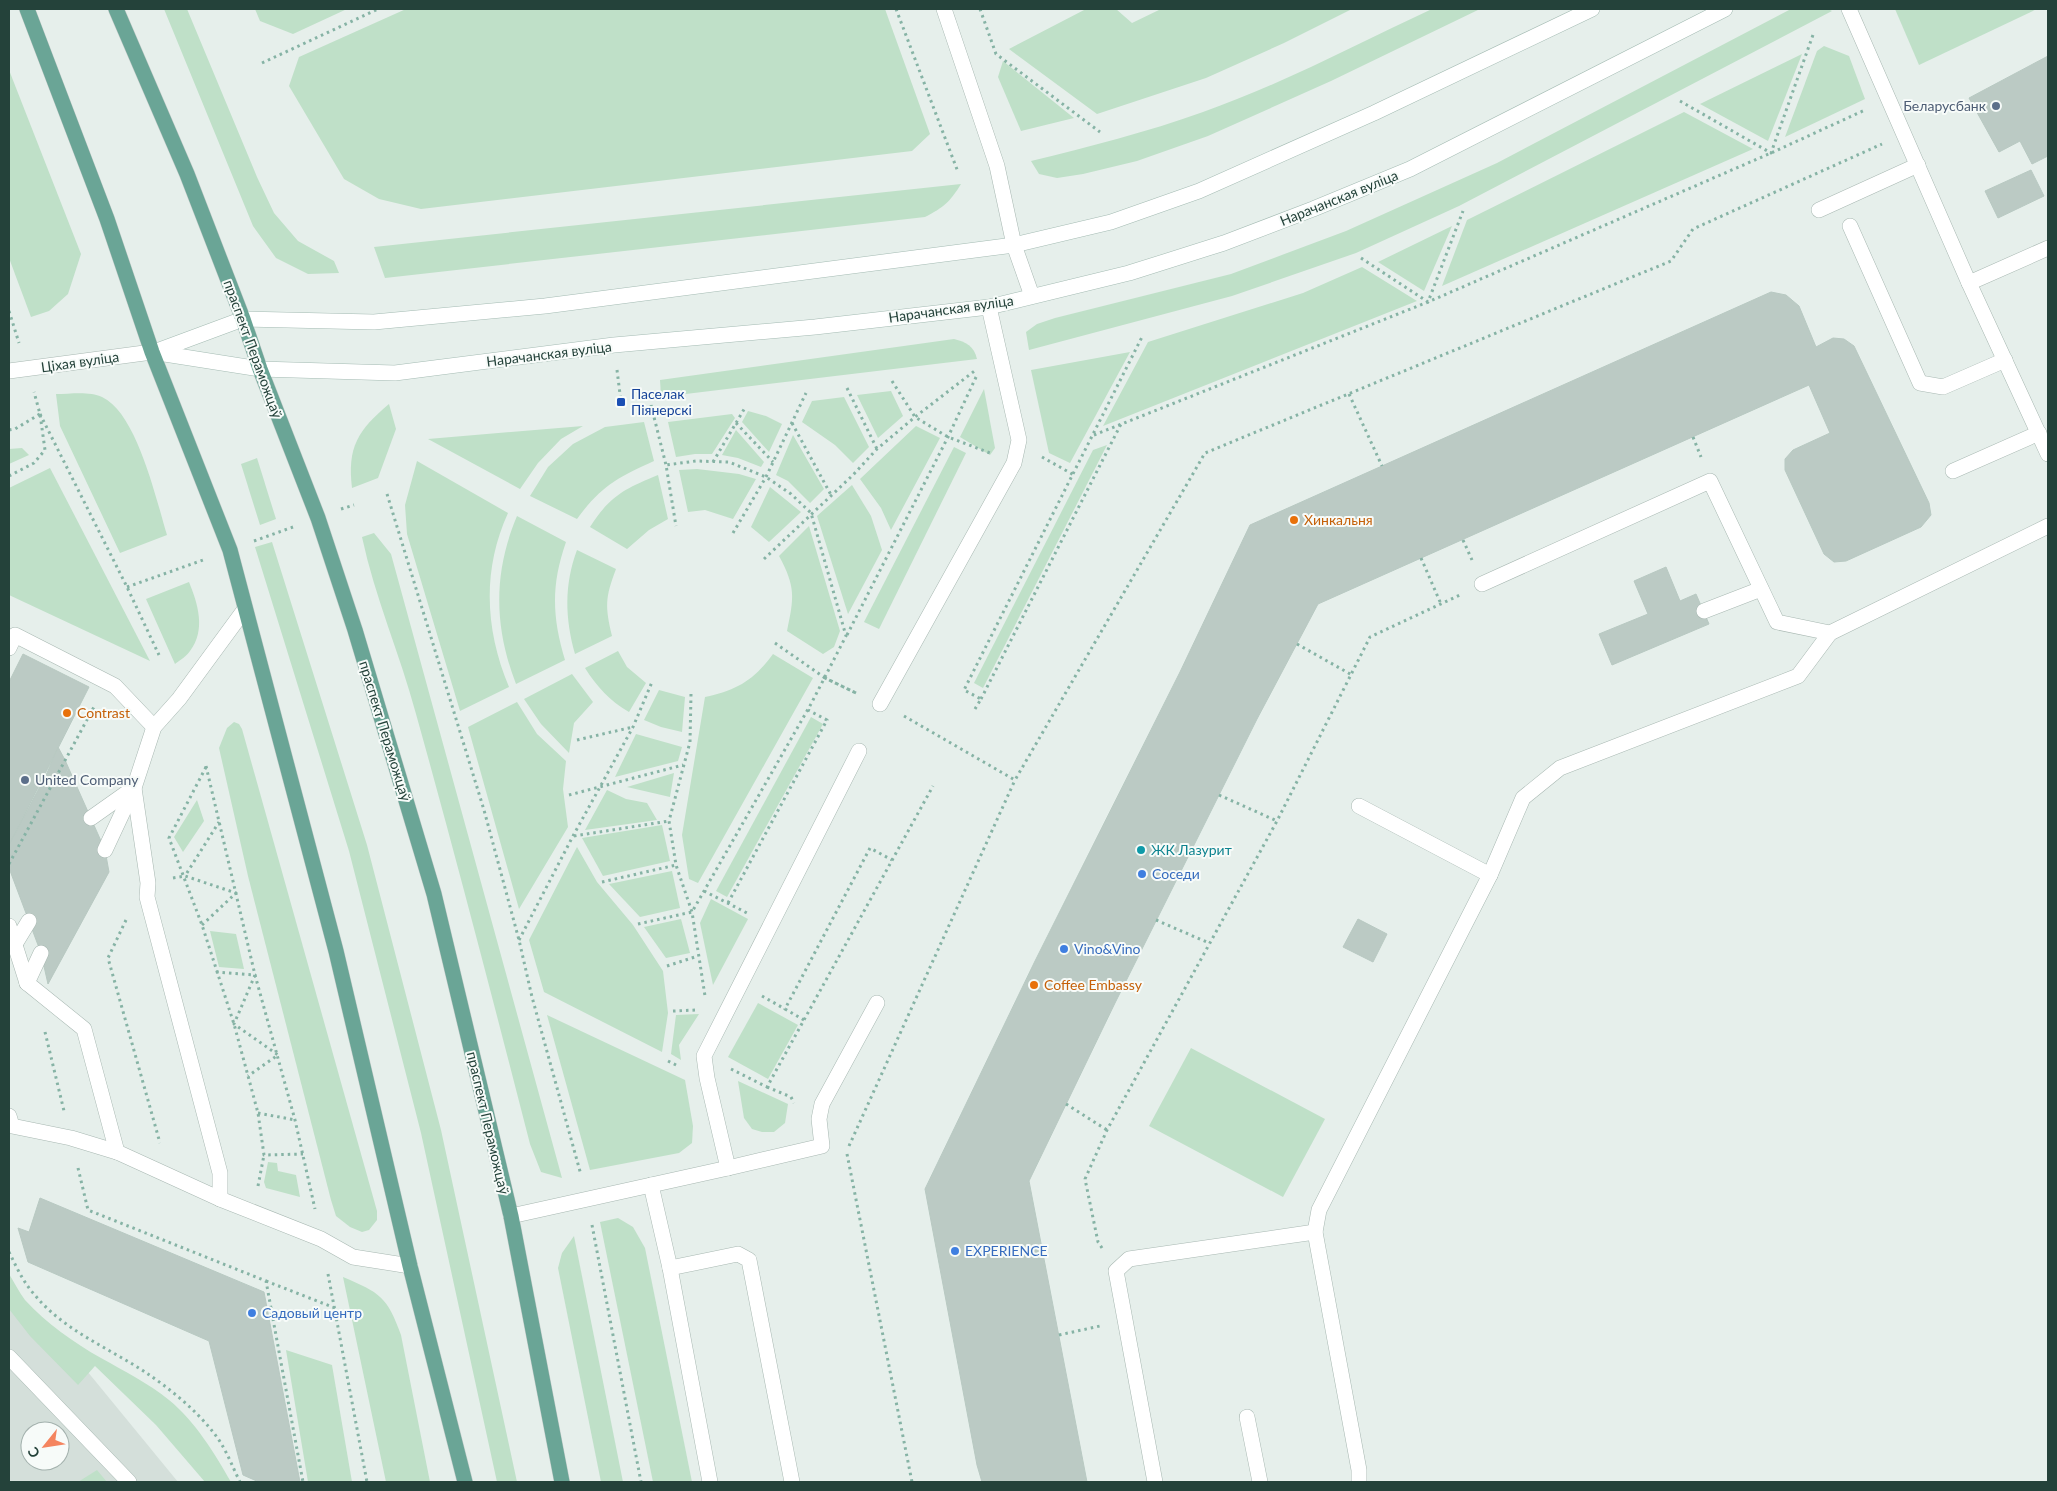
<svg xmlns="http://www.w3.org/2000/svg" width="2057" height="1491" font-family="Lato,sans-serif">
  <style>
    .built { fill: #d4dfda; fill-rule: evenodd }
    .green { fill: #bfe0c8 }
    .building { fill: #bbcac4; stroke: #b8c9c2 }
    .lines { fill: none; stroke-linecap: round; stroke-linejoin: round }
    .service-casing { stroke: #a8b8b2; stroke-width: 16 }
    .minor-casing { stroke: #a8b8b2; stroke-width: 16 }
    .secondary-casing { stroke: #a4bbb3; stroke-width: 16 }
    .primary-casing { stroke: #c2cac8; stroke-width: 16 }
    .path { stroke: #86b3a5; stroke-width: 3; stroke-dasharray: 2.5 4; stroke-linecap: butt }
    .service { stroke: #fff; stroke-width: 15 }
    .minor { stroke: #fff; stroke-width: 15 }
    .secondary { stroke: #fff; stroke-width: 15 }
    .primary { stroke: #6aa596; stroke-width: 15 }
    .service-dot { fill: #5c6f8a; stroke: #f7fbf9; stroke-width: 2 }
    .transit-dot { fill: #1a4fb4; stroke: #f7fbf9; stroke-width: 2 }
    .food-dot { fill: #e8710a; stroke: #f7fbf9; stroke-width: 2 }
    .culture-dot { fill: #0f9aa8; stroke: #f7fbf9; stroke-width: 2 }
    .shop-dot { fill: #3f7fe0; stroke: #f7fbf9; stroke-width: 2 }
    .labels { text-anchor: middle; stroke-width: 4; stroke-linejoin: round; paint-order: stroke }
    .service-label { font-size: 14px; fill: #4e5e75; stroke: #f7fbf9; text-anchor: end }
    .street-label { font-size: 14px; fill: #24423a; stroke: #f7fbf9 }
    .transit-label { font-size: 14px; fill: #164399; stroke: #f7fbf9; text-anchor: start }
    .food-label { font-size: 14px; fill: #c56008; stroke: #f7fbf9; text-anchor: start }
    .culture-label { font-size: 14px; fill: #0d838f; stroke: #f7fbf9; text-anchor: start }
    .shop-label { font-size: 14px; fill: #366cbe; stroke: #f7fbf9; text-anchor: start }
  </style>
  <rect width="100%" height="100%" fill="#e6efeb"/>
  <path class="built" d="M9 1286 46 1321 178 1482H9ZM30 1431H60V1461H30Z"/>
  <g class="green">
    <polygon points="164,9 187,9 257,177 274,213 298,241 334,261 339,273 308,274 276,258 253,226"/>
    <polygon points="255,9 347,9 293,34 260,21"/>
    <polygon points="406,9 885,9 930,134 912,151 421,209 379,199 344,179 289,86 299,57"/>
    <polygon points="1086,9 1116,9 1132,23 1161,9 1352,9 1284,43 1206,78 1097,114 1009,49"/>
    <path d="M1432 9H1480L1331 81 1208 136 1137 161 1083 174 1057 178 1039 174 1031 161C1089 147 1147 132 1203 112 1282 84 1357 44 1432 9Z"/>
    <polygon points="1791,9 1828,9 1832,11 1459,206 1356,253 1232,296 1029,350 1026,332 1037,324 1055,318 1231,274 1346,231 1497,163"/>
    <polygon points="1895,9 2037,9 1919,65"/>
    <polygon points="1824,46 1849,56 1865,99 1785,137 1817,51"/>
    <polygon points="1802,54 1768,141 1700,104"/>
    <polygon points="1003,61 1074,118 1021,131 998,77"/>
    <polygon points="9,70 81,254 68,294 49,311 31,317 9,258"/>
    <polygon points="1684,112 1753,149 1442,286 1467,220"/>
    <path d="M961 184C950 202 944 207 925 217L385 278 374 247Z"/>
    <polygon points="1452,226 1424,291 1378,262"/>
    <polygon points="1362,267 1417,301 1103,426 1148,342 1303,293"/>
    <path d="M954 339C966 342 974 346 977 359L661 397 660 380Z"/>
    <polygon points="1130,352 1070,463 1049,453 1031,370"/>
    <polygon points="984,389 995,448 990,455 960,437"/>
    <polygon points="891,391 903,416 878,438 857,395"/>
    <path d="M56 394C70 394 90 391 102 397 137 413 156 499 167 535L120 553 60 426Z"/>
    <polygon points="844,397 869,447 853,463 835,445 802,422 812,401"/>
    <path d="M389 404 396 429 378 478 352 488C347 447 358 430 389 404Z"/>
    <polygon points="748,411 766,416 782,424 769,452 742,422"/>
    <polygon points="732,414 735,418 712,454 695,454 676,457 668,422"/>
    <path d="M644 422 654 461C618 477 600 487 577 519L530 496 548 467 573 444 605 427Z"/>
    <polygon points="583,426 561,439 538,463 520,489 428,439"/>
    <polygon points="916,426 940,438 891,530 881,508 860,479"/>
    <polygon points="736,430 764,462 761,467 738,458 722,455"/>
    <polygon points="793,435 824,489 810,503 788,481 776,475"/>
    <polygon points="1107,445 983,688 974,683 1093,450"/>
    <polygon points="954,447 966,453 879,629 864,622"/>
    <polygon points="22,448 29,455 9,464 9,449"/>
    <polygon points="257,458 276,519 260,525 241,464"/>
    <path d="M417 461 508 513C482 570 485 630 509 687L460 711 407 534 405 505Z"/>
    <polygon points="50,468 150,661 9,595 9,488"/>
    <polygon points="697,469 739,474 756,479 733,519 705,510 688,512 679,470"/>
    <path d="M658 475 668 519 649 530 627 549 590 527C610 496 624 489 658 475Z"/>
    <polygon points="852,485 871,516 882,550 848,614 817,516"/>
    <polygon points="770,487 801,512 769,542 751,527"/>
    <path d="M517 516 566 542C551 585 552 617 565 660L516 684C494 627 493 573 517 516Z"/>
    <path d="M809 526 840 631 834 647 823 654 787 631C794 598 796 587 779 556Z"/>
    <path d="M374 533 391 554 562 1178 541 1172 530 1144C493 1000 456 857 416 714 400 654 375 598 362 537Z"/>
    <polygon points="272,542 367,845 441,1130 517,1482 497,1482 421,1133 349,851 255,547"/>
    <path d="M577 550 616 569C605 598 605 606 612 636L575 654C565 618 564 585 577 550Z"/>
    <path d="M189 582C198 604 206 630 190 651 187 656 180 660 175 664L146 599Z"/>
    <path d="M618 651 627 667 646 683 629 712C610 701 597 687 585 668Z"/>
    <path d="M773 654 813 678 698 883 689 879 682 835 705 697C737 690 753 681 773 654Z"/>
    <polygon points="572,674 593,702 574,723 569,753 541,724 524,699"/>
    <polygon points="659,690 685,697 682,732 661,727 644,720"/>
    <polygon points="517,702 537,734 566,761 563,789 568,827 519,909 468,727"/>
    <polygon points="811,717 823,724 727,897 716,891"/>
    <polygon points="234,722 239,724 242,729 377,1211 377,1220 369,1230 362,1232 350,1227 336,1216 331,1200 248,876 219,748 227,728"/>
    <polygon points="636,734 682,747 678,761 615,777"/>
    <polygon points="674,773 670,797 627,787"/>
    <polygon points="607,790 626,799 647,803 657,820 585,830"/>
    <polygon points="197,800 204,821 183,852 174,837"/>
    <polygon points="662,825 670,861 603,876 582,838"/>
    <polygon points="577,847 597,882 633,925 663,971 668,1013 662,1052 544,992 529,940"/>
    <polygon points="672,871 680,908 640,917 609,884"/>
    <polygon points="711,899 748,919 713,985 700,923"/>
    <polygon points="681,919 690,953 666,958 644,927"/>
    <polygon points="210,931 236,934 244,969 219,967"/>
    <polygon points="758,1003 798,1025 768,1079 728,1057"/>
    <polygon points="699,1014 679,1045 681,1060 671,1054 676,1015"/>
    <polygon points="547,1015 685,1080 693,1126 692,1143 679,1153 590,1170"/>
    <polygon points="1191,1048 1325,1119 1283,1197 1149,1126"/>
    <polygon points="738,1081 788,1104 785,1123 774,1132 762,1132 752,1129 744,1118"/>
    <polygon points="268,1162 277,1163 278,1171 296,1175 300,1197 266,1188 264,1182"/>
    <polygon points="618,1218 633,1227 645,1248 692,1482 653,1482 600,1222"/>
    <polygon points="574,1236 623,1482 601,1482 558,1268 562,1253"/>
    <path d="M9 1274C14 1282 19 1292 25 1300 46 1323 74 1343 101 1358 124 1371 148 1383 169 1400 195 1421 215 1454 231 1482H205L156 1425 95 1366 78 1385 30 1336 9 1309Z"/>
    <path d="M343 1277C380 1293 387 1296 401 1335L430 1482H386Z"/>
    <polygon points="286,1350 332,1365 352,1482 308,1482"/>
    <polygon points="97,1470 107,1482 78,1482"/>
  </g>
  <g class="building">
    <polygon points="2048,56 2048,156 2032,164 2020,141 1999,152 1969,98"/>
    <polygon points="2031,170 2044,196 1998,218 1985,191"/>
    <polygon points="1771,292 1786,295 1799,306 1816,347 1833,338 1844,339 1854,346 1929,503 1931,515 1921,527 1846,561 1834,562 1824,554 1785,470 1785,459 1793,450 1830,433 1809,385 1318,604 1257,719 1115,1003 1029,1181 1087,1482 982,1482 977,1465 925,1189 1035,961 1180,672 1250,525"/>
    <polygon points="1666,567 1680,601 1696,594 1709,624 1612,665 1599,634 1648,614 1634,581"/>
    <polygon points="23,654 89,687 9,845 9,682"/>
    <polygon points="58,747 65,760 105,850 109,872 48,984 41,953 9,868 9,845 47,773"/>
    <polygon points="1358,919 1387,934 1373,962 1343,947"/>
    <polygon points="40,1198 264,1292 300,1482 259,1482 243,1475 209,1341 28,1262 18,1228 29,1232"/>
  </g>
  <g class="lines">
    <defs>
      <g id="service">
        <polyline points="944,9 997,166 1014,245 1032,296"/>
        <polyline points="1849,9 1969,283 2048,454"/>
        <polyline points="1819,210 1918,165"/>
        <polyline points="1850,226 1920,383 1943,387 2005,360"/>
        <polyline points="1969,283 2048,248"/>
        <polyline points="1953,471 2039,433"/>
        <polyline points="1482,584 1710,481 1777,622 1830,633 2048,526"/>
        <polyline points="1704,611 1761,589"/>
        <polyline points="9,648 15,635 115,686 154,727"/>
        <polyline points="880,704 1014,463 1019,440 989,307"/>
        <polyline points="134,788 148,883 147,897 220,1173 220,1199"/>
        <polyline points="1359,806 1490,875"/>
        <polyline points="91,818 132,789"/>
        <polyline points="105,850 134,788 154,727 179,699 245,609"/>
        <polyline points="9,926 27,983"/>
        <polyline points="15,944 29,921"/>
        <polyline points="41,953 27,983 84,1029 117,1152 220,1199 321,1239 353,1257 410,1266"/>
        <polyline points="9,1116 12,1126 71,1138 117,1152"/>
        <polyline points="728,1168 822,1146 819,1119 822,1104 877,1003"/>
        <polyline points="651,1185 670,1268 710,1482"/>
        <polyline points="511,1216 728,1168 707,1078 704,1056 859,751"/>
        <polyline points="670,1268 738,1254 749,1260 792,1482"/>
        <polyline points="9,1357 129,1482"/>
        <polyline points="1247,1417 1260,1482"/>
        <polyline points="1155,1482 1116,1271 1129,1259 1315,1232"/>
        <polyline points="1359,1482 1359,1470 1315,1232 1319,1210 1490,875 1523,798 1560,768 1798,676 1830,633"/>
      </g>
      <polyline id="minor" points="9,371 152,352"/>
      <g id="secondary">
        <polyline points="152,352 260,369 395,373 614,345 815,327 989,307 1129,273 1224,243 1313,209 1410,169 1725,9"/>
        <polyline points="154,352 243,319 374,322 545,306 1014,245 1111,222 1199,191 1374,113 1592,9"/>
      </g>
      <g id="primary">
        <polyline points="27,9 107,219 152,352 230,550 336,951 410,1266 465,1482"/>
        <polyline points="116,9 187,174 243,319 260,369 318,518 355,630 434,894 511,1216 562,1482"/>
      </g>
    </defs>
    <use href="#service" class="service-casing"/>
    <use href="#minor" class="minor-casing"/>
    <use href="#secondary" class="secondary-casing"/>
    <use href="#primary" class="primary-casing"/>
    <g class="path">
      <polyline points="896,9 958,172"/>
      <polyline points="980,9 996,54 1100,132"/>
      <polyline points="262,63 378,9"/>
      <polyline points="1680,101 1771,153 1814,32"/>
      <polyline points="1361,258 1428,302 1463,211"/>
      <polyline points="9,311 19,343"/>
      <polyline points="617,370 621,402"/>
      <polyline points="892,381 915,417 948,437 990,453"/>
      <polyline points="847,388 877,449"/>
      <polyline points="1349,394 1382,466"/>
      <polyline points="651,405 666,465 676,526"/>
      <polyline points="40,414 127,587 159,655"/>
      <polyline points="736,423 773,462"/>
      <polyline points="792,423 831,495"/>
      <polyline points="9,430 15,429 40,414"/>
      <polyline points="1094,435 1428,302 1771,153 1865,110"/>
      <polyline points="1693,437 1701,457"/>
      <polyline points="1042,457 1074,475"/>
      <polyline points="713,462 746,406"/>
      <polyline points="9,476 34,463 45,450 40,414 34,392"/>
      <polyline points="387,494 484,810 519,940 532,997 581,1175"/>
      <polyline points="341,509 354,505"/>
      <polyline points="733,533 766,477 806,393"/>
      <polyline points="1463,540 1472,560"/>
      <polyline points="254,541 293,527"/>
      <polyline points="1421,558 1441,604"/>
      <polyline points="764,559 853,475 877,449 915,417 977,369"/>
      <polyline points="127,587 206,559"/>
      <polyline points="847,635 948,437 977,375"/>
      <polyline points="775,643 825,678"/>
      <polyline points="1297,644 1352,675"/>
      <polyline points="856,693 825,678 858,694"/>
      <polyline points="691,694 690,742 669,821 676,865 692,912 705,996"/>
      <polyline points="981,699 1121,424"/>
      <polyline points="975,709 981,699 964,690 1143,335"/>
      <polyline points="904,716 1015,780 1205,453 1671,261 1693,229 1882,144"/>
      <polyline points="577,740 633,727"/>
      <polyline points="206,766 255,975 295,1120 315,1209"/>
      <polyline points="206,767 169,838 202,925 234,1024 258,1113 264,1155 303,1154"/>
      <polyline points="569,795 683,765"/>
      <polyline points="1219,795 1277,821"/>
      <polyline points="574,836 669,821"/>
      <polyline points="9,864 95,705"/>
      <polyline points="173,878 185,876"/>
      <polyline points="602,882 676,865"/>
      <polyline points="704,891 747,913"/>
      <polyline points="728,903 827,720 808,710"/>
      <polyline points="126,920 108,958 160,1143"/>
      <polyline points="1156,920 1209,943"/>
      <polyline points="638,924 692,912 811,704 846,636 811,513 791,494 766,477 729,462 696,461 666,465"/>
      <polyline points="202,925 236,893 185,876 219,822"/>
      <polyline points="519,940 573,836 633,727 652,682"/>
      <polyline points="667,966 698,956"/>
      <polyline points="216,972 255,975 234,1024 278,1055 248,1076"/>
      <polyline points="762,996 785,1009"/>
      <polyline points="673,1011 697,1010"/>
      <polyline points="804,1020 785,1009 870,848 892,860"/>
      <polyline points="45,1032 64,1111"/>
      <polyline points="668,1061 678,1066"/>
      <polyline points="731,1069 767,1087 933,786"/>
      <polyline points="767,1087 791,1097 794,1103"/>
      <polyline points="1066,1104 1107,1130"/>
      <polyline points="258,1113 295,1120"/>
      <polyline points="849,1146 1015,780"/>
      <polyline points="847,1154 912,1482"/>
      <polyline points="78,1168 88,1210 266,1281 303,1482"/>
      <polyline points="258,1186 264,1155"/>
      <polyline points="592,1225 641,1482"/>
      <polyline points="1102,1248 1098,1242 1085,1179 1107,1130 1277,821 1370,637 1460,595"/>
      <path d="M9 1252C16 1266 23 1282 34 1294 63 1330 107 1347 145 1372 169 1388 195 1409 213 1432 225 1446 232 1466 240 1482"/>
      <polyline points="328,1274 367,1482"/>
      <polyline points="266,1281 335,1308"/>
      <polyline points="1059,1335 1100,1326"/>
    </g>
    <use href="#service" class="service"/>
    <use href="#minor" class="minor"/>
    <use href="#secondary" class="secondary"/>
    <use href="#primary" class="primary"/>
  </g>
  <g class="service-dot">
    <circle cx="1996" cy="106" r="5"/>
    <circle cx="25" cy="780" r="5"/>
  </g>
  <rect class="transit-dot" x="616" y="397" width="10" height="10" rx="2.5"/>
  <g class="food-dot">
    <circle cx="1294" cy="520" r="5"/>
    <circle cx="67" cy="713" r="5"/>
    <circle cx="1034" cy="985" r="5"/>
  </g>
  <circle class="culture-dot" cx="1141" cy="850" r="5"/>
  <g class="shop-dot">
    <circle cx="1142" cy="874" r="5"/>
    <circle cx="1064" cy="949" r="5"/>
    <circle cx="955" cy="1251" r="5"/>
    <circle cx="252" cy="1313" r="5"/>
  </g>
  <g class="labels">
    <g class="service-label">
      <text x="1986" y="111">Беларусбанк</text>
      <text x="35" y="785" text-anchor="start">United Company</text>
    </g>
    <g class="street-label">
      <text transform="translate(1339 198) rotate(-22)" y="5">Нарачанская вуліца</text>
      <text transform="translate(951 309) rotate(-8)" y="5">Нарачанская вуліца</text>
      <text transform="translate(253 349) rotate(70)" y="5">праспект Пераможцаў</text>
      <text transform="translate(549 354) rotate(-7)" y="5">Нарачанская вуліца</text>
      <text transform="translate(80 362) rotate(-8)" y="5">Ціхая вуліца</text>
      <text transform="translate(385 731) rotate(73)" y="5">праспект Пераможцаў</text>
      <text transform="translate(488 1123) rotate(77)" y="5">праспект Пераможцаў</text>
    </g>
    <g class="transit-label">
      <text x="631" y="399">Паселак<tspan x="631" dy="16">Піянерскі</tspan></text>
    </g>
    <g class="food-label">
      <text x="1304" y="525">Хинкальня</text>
      <text x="77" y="718">Contrast</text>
      <text x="1044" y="990">Coffee Embassy</text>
    </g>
    <g class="culture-label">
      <text x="1151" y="855">ЖК Лазурит</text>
    </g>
    <g class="shop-label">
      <text x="1152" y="879">Соседи</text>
      <text x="1074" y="954">Vino&amp;Vino</text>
      <text x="965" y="1256">EXPERIENCE</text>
      <text x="262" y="1318">Садовый центр</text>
    </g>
  </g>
  <rect width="2057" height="1491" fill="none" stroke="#24423a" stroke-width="20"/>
  <g transform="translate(45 1446) rotate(240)"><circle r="24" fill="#f7fbf9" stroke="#a3b1ad"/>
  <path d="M0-4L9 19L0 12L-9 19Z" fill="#f4845f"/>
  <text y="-8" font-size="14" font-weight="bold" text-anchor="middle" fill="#24423a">С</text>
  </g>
</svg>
